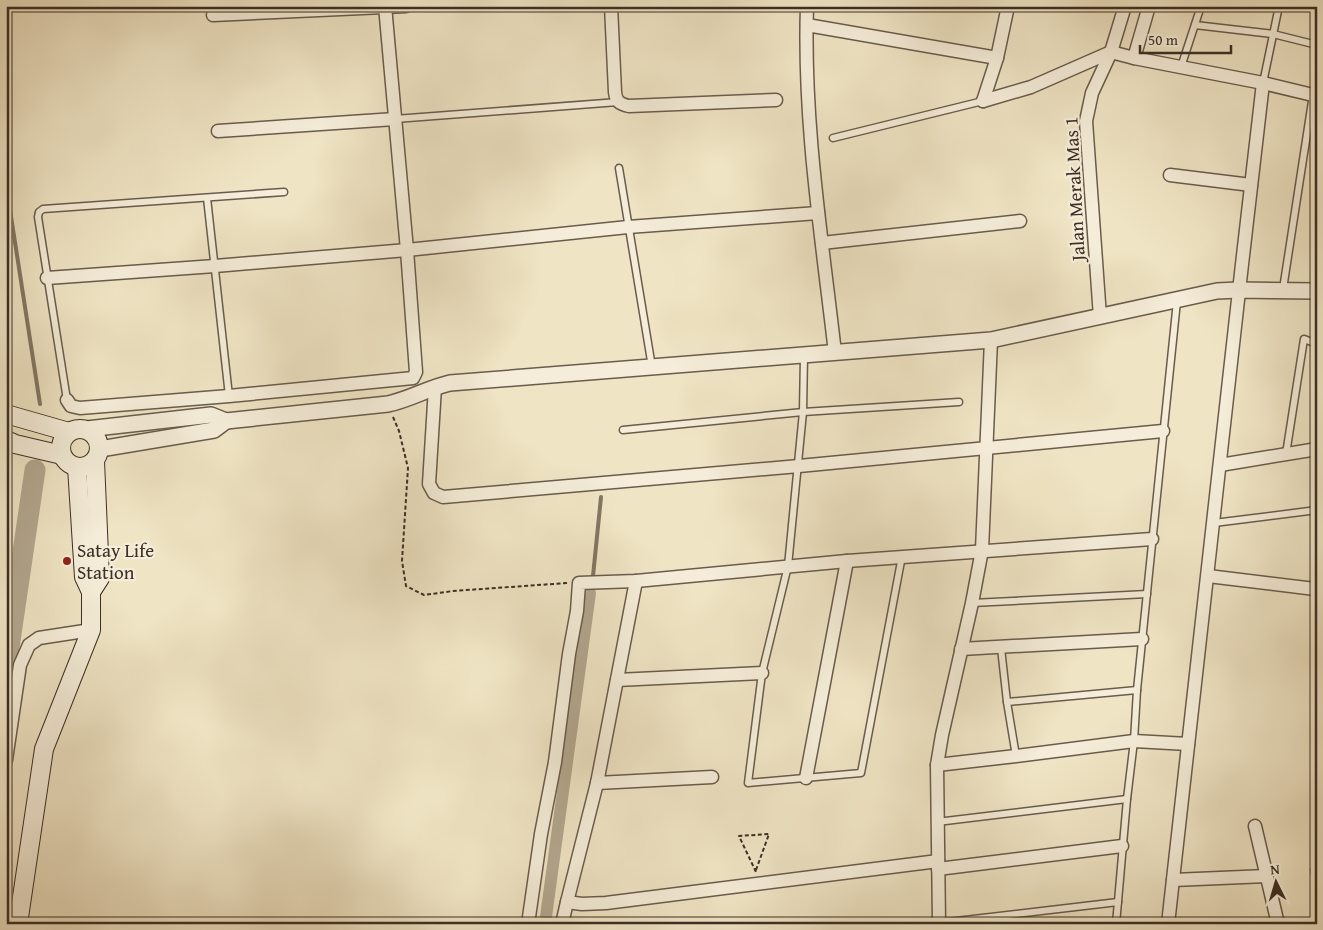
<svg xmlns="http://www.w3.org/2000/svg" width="1323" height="930" font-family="'Gentium Book Plus',serif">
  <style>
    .water { fill: url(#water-rules); stroke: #837664 }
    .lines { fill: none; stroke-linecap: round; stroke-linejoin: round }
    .stream { stroke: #837664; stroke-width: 4 }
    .canal { stroke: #b2a68e; stroke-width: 12 }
    .river { stroke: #b2a68e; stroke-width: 21 }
    .service-casing { stroke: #695c4d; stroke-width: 9 }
    .minor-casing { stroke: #695c4d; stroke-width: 15 }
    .tertiary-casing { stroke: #695c4d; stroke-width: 18 }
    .secondary-casing { stroke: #3c2f25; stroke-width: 20 }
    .path { stroke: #3c2f25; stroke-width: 2; stroke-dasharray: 4 2.5; stroke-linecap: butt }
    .service { stroke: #f5edd9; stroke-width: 6 }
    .minor { stroke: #f5edd9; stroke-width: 12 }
    .tertiary { stroke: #f5edd9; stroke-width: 15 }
    .secondary { stroke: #f5edd9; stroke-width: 18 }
    .poi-dot { fill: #8f2418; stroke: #f5edd9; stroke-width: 2 }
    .labels { text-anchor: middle; stroke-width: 4.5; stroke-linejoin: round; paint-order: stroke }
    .street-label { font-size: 19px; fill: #3c2f25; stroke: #f5edd9 }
    .poi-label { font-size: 19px; fill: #3c2f25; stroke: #f5edd9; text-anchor: start }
  </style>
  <defs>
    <pattern id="water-rules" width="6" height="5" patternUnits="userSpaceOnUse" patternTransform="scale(1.25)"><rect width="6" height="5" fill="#b2a68e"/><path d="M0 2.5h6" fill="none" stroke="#928874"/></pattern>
  </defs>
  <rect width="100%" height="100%" fill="#efe4c4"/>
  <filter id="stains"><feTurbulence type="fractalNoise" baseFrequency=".004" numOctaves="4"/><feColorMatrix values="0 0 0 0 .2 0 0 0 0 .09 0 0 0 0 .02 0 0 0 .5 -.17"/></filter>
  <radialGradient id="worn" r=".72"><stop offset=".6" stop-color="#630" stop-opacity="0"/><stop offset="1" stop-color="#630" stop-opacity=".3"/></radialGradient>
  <polygon class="water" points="1317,866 1317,905 1310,869"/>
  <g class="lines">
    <g class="stream">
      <polyline points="6,184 40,404"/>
      <polyline points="593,576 601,497"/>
    </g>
    <polyline class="canal" points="545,924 590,593"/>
    <polyline class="river" points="6,668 35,470"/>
    <defs>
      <g id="service">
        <polyline points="1195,25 1273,34 1317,45"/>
        <polyline points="1181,67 1201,6"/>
        <polyline points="1263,83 1279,6"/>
        <polyline points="395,119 618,102"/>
        <polyline points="833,138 983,101"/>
        <polyline points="619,168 652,367"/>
        <polyline points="207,198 229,396"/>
        <polyline points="1283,289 1313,95"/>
        <polyline points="804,356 803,412 788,566 762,673 748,783 861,773 902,556"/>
        <polyline points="67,400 38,217 39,212 43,209 284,192"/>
        <polyline points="623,430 803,412 959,402"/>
        <polyline points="1286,454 1304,339 1317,344"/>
        <polyline points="1214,523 1317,510"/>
        <polyline points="972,603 1147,594"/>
        <polyline points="1001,648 1007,702 1016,756"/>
        <polyline points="1007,702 1137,690"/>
        <polyline points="937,822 1127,799"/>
        <polyline points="939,923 1118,902"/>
        <polyline points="1116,924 1127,799 1134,741 1137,690 1177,301"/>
      </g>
      <g id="minor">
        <path d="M611 6 615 92C616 101 619 104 629 106L776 100"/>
        <path d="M807 6C803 123 822 238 835 353"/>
        <polyline points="213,15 406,6"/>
        <polyline points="807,25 997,58"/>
        <polyline points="1134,58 1149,6"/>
        <polyline points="983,101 1031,87 1111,52 1134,58 1263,83 1317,96"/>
        <polyline points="983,101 997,58 1008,6"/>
        <polyline points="218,131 395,119"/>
        <polyline points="1170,175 1251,185"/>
        <polyline points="822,243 1020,221"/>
        <polyline points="47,278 215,266 407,250 628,227 818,213"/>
        <polyline points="1100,317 1086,121 1092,93 1111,52 1125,6"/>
        <polyline points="435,387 429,484 434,493 443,497 799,466 1163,431"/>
        <polyline points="67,400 71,406 80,408 229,396 413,378 416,372 407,250 385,6"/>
        <polyline points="1220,465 1317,449"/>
        <polyline points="1208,576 1315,589"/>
        <polyline points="636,581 597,783 712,777"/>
        <polyline points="961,649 1142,639"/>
        <polyline points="617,680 762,673"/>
        <polyline points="6,760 20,665 29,645 39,638 91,630"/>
        <polyline points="937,765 1016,756 1134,741 1188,744"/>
        <polyline points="806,778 847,561"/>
        <polyline points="597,783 567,902 582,904 606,903 938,861"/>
        <polyline points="1255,826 1278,924"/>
        <polyline points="938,869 1122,846"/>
        <polyline points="1173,880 1267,876"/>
        <polyline points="528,924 541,834 555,762 569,654 577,611 579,583 636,581 847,561 1152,539"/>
        <polyline points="562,924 567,902"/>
        <polyline points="939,924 937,765 942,735 972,603 982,550 991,340"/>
        <path d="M1168 924C1200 643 1230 363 1263 83"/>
      </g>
      <g id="tertiary">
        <path d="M87 429 211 415 226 421 388 404C411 399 428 388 450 383L991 340 1217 291 1238 290 1317 291"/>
        <polyline points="100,449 214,430 226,421"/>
      </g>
      <g id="secondary">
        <polyline points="6,414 69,432"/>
        <circle cx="80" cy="448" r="19"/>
        <polyline points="6,440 15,444 62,455"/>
        <polyline points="91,592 100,578 95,461"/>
        <polyline points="18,924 44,749 91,630 91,592 84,577 77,467"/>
      </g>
    </defs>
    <use href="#service" class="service-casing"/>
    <use href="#minor" class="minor-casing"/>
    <use href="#tertiary" class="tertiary-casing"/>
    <use href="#secondary" class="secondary-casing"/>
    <g class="path">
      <polyline points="393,417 399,431 408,468 402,561 406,586 424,595 453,591 567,583"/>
      <polyline points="756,870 769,834 739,836 756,872"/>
    </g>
    <use href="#service" class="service"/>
    <use href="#minor" class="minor"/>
    <use href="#tertiary" class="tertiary"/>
    <use href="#secondary" class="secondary"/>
  </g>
  <circle class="poi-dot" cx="67" cy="561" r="5"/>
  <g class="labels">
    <g class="street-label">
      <text transform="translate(1074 189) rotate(-93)" y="7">Jalan Merak Mas 1</text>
    </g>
    <g class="poi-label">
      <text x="77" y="557">Satay Life<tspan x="77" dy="22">Station</tspan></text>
    </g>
  </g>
  <rect width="1323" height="930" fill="none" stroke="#efe4c4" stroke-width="25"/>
  <rect x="8" y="8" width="1308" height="915" fill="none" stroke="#3c2f25" stroke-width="2.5"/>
  <rect x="12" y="12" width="1298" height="905" fill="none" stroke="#3c2f25"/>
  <g transform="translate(1276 882) rotate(355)" stroke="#f5edd9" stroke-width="4" paint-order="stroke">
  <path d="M0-4L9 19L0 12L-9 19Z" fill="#3c2f25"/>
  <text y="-8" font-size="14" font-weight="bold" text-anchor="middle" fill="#3c2f25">N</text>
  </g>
  <path d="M1140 45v8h91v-8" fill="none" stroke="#3c2f25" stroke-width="2.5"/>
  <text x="1148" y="45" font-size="15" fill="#3c2f25" stroke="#f5edd9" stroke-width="4" paint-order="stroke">50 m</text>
  <rect width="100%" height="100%" filter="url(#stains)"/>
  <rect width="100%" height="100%" fill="url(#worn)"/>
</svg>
